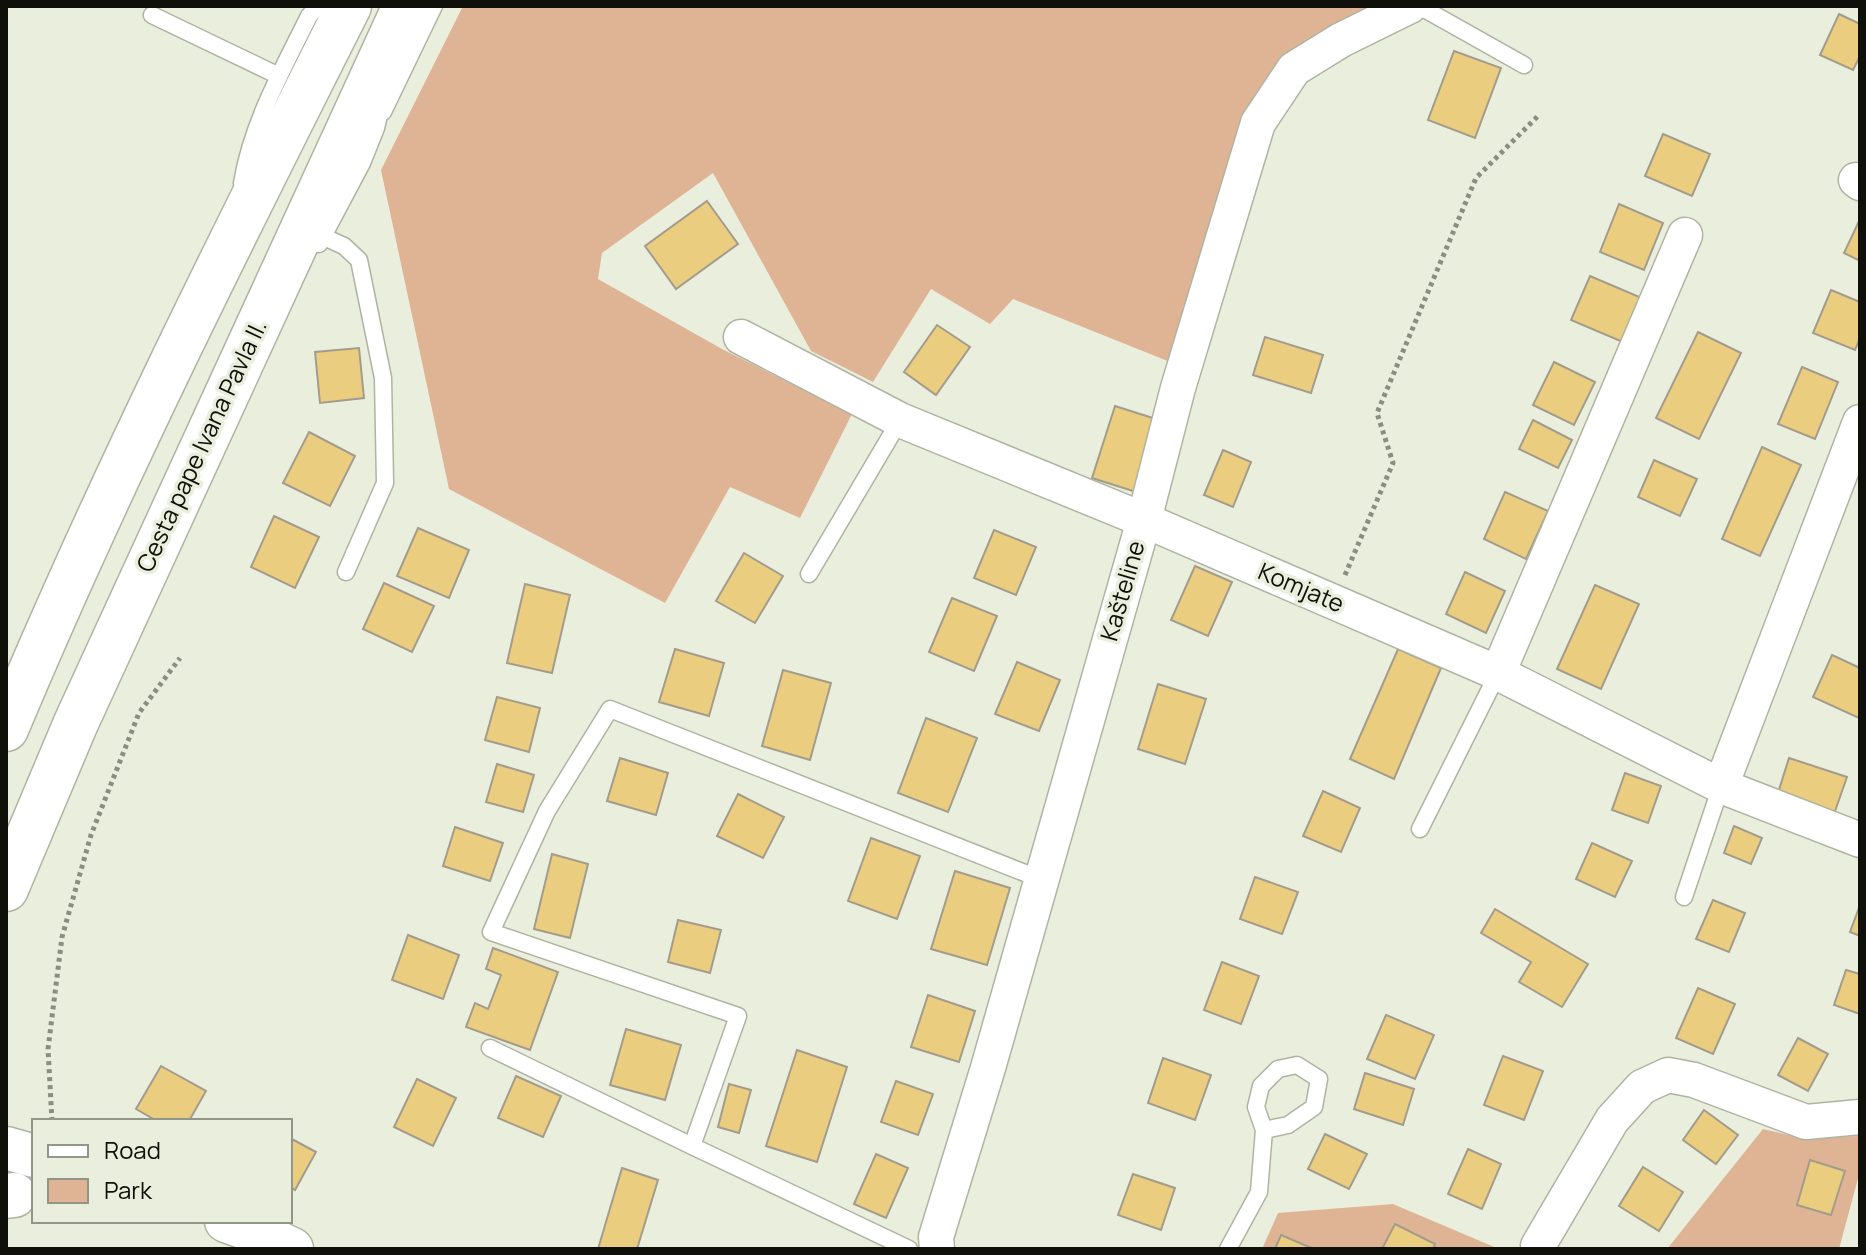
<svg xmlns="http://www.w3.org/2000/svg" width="1866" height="1255" font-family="Manrope,sans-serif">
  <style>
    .green { fill: #dfb495 }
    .building { fill: #ebcd80; stroke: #a39c8c; stroke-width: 2 }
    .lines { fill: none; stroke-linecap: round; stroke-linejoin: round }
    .service-casing { stroke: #afb3a2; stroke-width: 19 }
    .minor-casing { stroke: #afb3a2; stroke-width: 37 }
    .tertiary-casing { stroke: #afb3a2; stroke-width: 45 }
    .primary-casing { stroke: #afb3a2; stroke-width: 47 }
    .path { stroke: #8a8d80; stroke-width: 5; stroke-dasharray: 4 4; stroke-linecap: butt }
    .service { stroke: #fff; stroke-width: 16 }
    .minor { stroke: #fff; stroke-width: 34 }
    .tertiary { stroke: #fff; stroke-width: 42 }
    .primary { stroke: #fff; stroke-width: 44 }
    .labels { text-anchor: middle; stroke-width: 7; stroke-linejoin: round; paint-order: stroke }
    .street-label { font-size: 24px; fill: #0f100a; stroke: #eaefdd }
  </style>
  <rect width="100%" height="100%" fill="#eaefdd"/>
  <g class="green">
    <polygon points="463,6 1380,6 1333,30 1260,88 1241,140 1175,364 1013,299 990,324 931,289 873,382 811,351 713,173 602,253 598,279 722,349 852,414 800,518 730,487 665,603 449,489 381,170"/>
    <polygon points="1763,1129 1801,1138 1860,1136 1860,1171 1839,1249 1667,1249"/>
    <polygon points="1393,1204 1499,1249 1262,1249 1278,1213"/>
  </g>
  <g class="building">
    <polygon points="1839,14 1860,24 1860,56 1853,70 1820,55"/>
    <polygon points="1454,51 1501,68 1475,138 1428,120"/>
    <polygon points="1663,134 1710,154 1692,196 1645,176"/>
    <polygon points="707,201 738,244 676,289 645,246"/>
    <polygon points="1619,204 1663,223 1644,270 1600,252"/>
    <polygon points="1860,219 1860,261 1844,253"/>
    <polygon points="1590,276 1644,299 1625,343 1571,320"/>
    <polygon points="1831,290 1860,302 1860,338 1855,350 1813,333"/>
    <polygon points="937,325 970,347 936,395 904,372"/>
    <polygon points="1698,332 1741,353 1699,439 1656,418"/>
    <polygon points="1265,337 1323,355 1311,393 1253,375"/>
    <polygon points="359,348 364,398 320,403 315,352"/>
    <polygon points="1554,362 1595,382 1574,425 1533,405"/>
    <polygon points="1802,367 1838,382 1815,439 1778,424"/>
    <polygon points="1115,406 1159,420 1136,492 1092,478"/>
    <polygon points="1533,420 1572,440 1558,468 1519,449"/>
    <polygon points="309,432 355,456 330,506 283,483"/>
    <polygon points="1762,447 1801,465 1760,556 1722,539"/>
    <polygon points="1223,450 1251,462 1233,507 1204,495"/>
    <polygon points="1654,460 1697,479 1680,516 1638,497"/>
    <polygon points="1505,492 1548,511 1526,559 1484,539"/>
    <polygon points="274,516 319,537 295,588 251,567"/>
    <polygon points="418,528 469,550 449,598 397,576"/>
    <polygon points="994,530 1036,547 1016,595 974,578"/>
    <polygon points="744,553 783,576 755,623 716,601"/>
    <polygon points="1195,566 1232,582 1208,636 1171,620"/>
    <polygon points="1465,572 1505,591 1486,633 1446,614"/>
    <polygon points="384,583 434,606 412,652 363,629"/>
    <polygon points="525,584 570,595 552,673 507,663"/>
    <polygon points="1595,585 1639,604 1601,689 1557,669"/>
    <polygon points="952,598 997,616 974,671 929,652"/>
    <polygon points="675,649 724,663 709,716 659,702"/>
    <polygon points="1398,649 1441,668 1394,779 1350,759"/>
    <polygon points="1832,655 1860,668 1859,718 1813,697"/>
    <polygon points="1017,662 1060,680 1039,731 995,714"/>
    <polygon points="783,670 831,683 810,760 762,746"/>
    <polygon points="1158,684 1206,699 1185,764 1138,749"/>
    <polygon points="497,697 540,708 529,752 485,740"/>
    <polygon points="926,718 977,738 948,812 898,793"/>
    <polygon points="620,758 668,773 656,815 607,801"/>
    <polygon points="1789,758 1847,777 1834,814 1777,796"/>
    <polygon points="497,764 534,775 523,812 486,802"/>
    <polygon points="1625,773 1661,786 1648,823 1612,810"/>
    <polygon points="1323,791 1360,808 1341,852 1303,836"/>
    <polygon points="738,794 784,817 763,858 717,836"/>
    <polygon points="1734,826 1762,838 1751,864 1724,853"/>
    <polygon points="455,827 503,843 490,881 443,866"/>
    <polygon points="871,838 920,856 897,919 848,901"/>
    <polygon points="1592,843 1632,861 1615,897 1576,879"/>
    <polygon points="552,854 588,864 570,938 534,929"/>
    <polygon points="955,871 1010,888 987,965 931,949"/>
    <polygon points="1255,877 1298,892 1282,934 1240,919"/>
    <polygon points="1713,900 1745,913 1729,952 1696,939"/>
    <polygon points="1860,905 1860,936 1850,932"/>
    <polygon points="1495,909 1588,964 1562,1007 1519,982 1531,962 1481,933"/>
    <polygon points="678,920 721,930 710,973 668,962"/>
    <polygon points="408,935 459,955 443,999 392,980"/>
    <polygon points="493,948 558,972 530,1050 466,1027 475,1003 488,1009 501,975 486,969"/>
    <polygon points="1222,962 1259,976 1241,1024 1204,1010"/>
    <polygon points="1846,970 1860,974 1860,1014 1834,1005"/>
    <polygon points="1698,988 1735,1004 1713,1054 1676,1038"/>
    <polygon points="928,995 975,1011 959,1062 911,1047"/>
    <polygon points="1386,1015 1434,1035 1415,1079 1367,1059"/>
    <polygon points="626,1029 681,1045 665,1100 610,1085"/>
    <polygon points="1798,1038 1828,1054 1808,1091 1778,1075"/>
    <polygon points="797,1050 847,1067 817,1162 766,1146"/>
    <polygon points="1503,1056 1543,1071 1524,1120 1484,1105"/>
    <polygon points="1163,1058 1211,1075 1195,1120 1148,1103"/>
    <polygon points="161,1066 206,1091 189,1121 157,1121 136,1109"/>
    <polygon points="1365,1073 1414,1089 1403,1125 1354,1109"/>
    <polygon points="516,1076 561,1096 543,1137 498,1118"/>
    <polygon points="417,1079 456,1098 433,1146 394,1127"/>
    <polygon points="896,1081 933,1094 918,1135 881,1122"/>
    <polygon points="729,1084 751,1090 739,1133 718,1127"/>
    <polygon points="1704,1110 1738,1135 1716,1164 1683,1140"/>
    <polygon points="1325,1134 1367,1154 1349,1189 1308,1169"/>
    <polygon points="290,1138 316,1152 295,1190 290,1187"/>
    <polygon points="1468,1149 1501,1164 1482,1209 1448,1194"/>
    <polygon points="876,1154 908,1168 886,1218 854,1204"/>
    <polygon points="1810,1160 1845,1171 1831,1215 1797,1205"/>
    <polygon points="1643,1167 1683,1192 1659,1231 1619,1206"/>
    <polygon points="622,1168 658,1180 637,1249 598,1249"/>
    <polygon points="1133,1174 1175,1188 1161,1230 1118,1215"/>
    <polygon points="1395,1224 1435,1244 1433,1249 1382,1249"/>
    <polygon points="1281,1235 1314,1249 1275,1249"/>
  </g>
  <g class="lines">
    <defs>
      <g id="service">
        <polyline points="1419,6 1524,65"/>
        <polyline points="152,15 279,76"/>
        <polyline points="383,112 434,6"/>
        <path d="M242 183C252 123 282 71 309 16L318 6"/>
        <polyline points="324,237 344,246 359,260 383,378 385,483 346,572"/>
        <polyline points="319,244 362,163 376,128 383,98"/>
        <polyline points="809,574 900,420"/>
        <polyline points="1420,829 1498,673"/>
        <polyline points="1684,897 1721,786"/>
        <polyline points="490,1048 692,1146"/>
        <polyline points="909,1249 692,1146 738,1016 491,932 547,811 610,709 1040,879"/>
        <polyline points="1228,1249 1259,1192 1264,1130 1256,1107 1261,1086 1278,1069 1297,1065 1319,1079 1314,1107 1288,1125 1264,1130"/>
      </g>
      <g id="minor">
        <polyline points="1856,180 1860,183"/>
        <polyline points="741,337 900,420 1144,520 1498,673 1721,786 1860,840"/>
        <polyline points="1498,673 1685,235"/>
        <polyline points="1721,786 1860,422"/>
        <polyline points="1538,1246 1612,1120 1642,1087 1668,1075 1694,1080 1806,1122 1860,1117"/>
        <polyline points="937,1249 936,1237 988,1068 1144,520 1178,388 1258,123 1294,69 1341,40 1410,6"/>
      </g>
      <g id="tertiary">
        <polyline points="6,1148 34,1156"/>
        <polyline points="226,1221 259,1233 292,1249"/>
      </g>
      <g id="primary">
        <path d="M6 729C109 483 229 244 349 6"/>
        <polyline points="6,889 75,725 405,6"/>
        <polyline points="6,1196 14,1195"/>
      </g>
    </defs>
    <use href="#service" class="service-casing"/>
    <use href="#minor" class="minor-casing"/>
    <use href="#tertiary" class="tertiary-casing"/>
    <use href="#primary" class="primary-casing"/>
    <g class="path">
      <polyline points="1345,575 1393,463 1377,413 1476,178 1539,115"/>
      <polyline points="52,1121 48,1049 62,937 91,835 139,713 180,658"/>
    </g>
    <use href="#service" class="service"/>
    <use href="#minor" class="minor"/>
    <use href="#tertiary" class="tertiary"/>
    <use href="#primary" class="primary"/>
  </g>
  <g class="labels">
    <g class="street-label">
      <text transform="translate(202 446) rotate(-65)" y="8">Cesta pape Ivana Pavla II.</text>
      <text transform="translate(1301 588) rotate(23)" y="8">Komjate</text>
      <text transform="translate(1123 591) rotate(-74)" y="8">Kašteline</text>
    </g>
  </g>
  <rect width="1866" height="1255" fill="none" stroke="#0f100a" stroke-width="16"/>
  <rect x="32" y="1119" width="260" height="104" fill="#eaefdd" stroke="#929689" stroke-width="2"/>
  <rect x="48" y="1145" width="40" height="12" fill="#ffffff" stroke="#929689" stroke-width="2"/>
  <text x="104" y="1159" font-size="24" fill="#0f100a">Road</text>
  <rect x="48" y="1179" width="40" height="24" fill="#dfb495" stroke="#929689" stroke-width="2"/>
  <text x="104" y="1199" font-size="24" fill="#0f100a">Park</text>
</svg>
